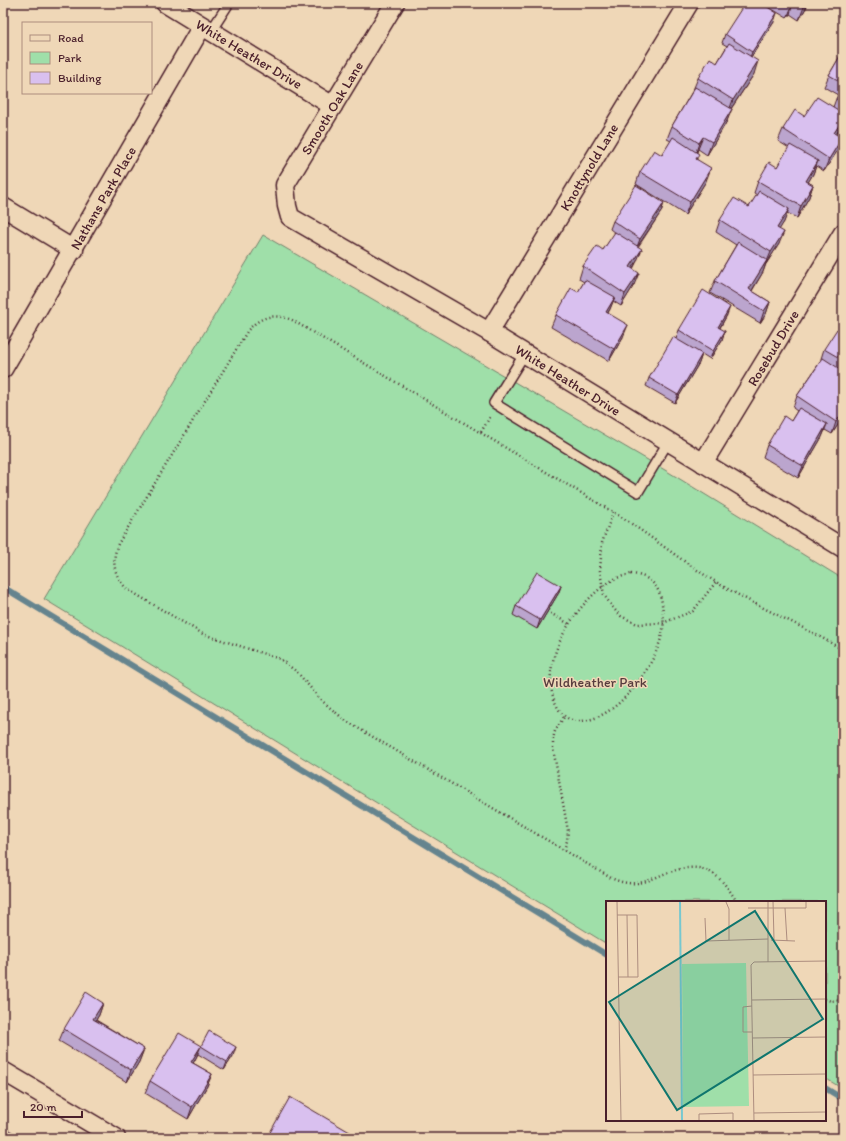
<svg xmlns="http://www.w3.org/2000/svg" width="846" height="1141" font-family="Itim,sans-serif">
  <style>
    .green { fill: #9fdfa9; stroke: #747f6a }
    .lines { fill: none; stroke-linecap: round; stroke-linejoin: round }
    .stream { stroke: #65848e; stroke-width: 6 }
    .service-casing { stroke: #4a1f2b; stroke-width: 12 }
    .minor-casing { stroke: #4a1f2b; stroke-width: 21 }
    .path { stroke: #4a1f2b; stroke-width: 2.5; stroke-dasharray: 1 3; stroke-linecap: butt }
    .service { stroke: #efd7b7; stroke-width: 9 }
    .minor { stroke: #efd7b7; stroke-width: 18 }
    .wall { fill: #bba5ce; stroke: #4a1f2b }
    .shaded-wall { fill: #9886a7; stroke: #4a1f2b }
    .building { fill: #d9c0ef; stroke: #4a1f2b }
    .labels { text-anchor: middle; stroke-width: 3; stroke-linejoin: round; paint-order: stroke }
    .street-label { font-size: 14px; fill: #4a1f2b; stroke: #efd7b7 }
    .park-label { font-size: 14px; fill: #573c3e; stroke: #efd7b7 }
    .inset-river { fill: none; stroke: #77c8d0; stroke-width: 2 }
    .inset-road { fill: none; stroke: #ad8d7f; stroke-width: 1 }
    .view { fill: #0f766e; fill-opacity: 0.15; stroke: #0f766e; stroke-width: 2 }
    .inset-edge { fill: none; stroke: #4a1f2b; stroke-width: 2 }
  </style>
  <rect width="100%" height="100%" fill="#efd7b7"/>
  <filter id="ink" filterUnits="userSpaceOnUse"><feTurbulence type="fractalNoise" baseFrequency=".025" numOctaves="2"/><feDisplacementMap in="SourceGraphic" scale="8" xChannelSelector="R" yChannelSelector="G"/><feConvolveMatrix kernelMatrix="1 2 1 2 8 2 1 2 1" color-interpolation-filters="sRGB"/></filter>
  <g filter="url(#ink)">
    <polygon class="green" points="263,235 670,473 843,579 843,1089 825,1078 825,902 607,902 607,944 44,599"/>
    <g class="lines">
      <g class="stream">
        <polyline points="3,587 607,955"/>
        <polyline points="825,1088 843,1099"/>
      </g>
      <defs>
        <g id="service">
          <polyline points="211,31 229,3"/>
          <polyline points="525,353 494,403 497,405 638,492 668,442"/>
        </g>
        <g id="minor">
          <polyline points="165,3 333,106"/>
          <polyline points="395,3 285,185 287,206 290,217 489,332 843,548"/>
          <polyline points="3,207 74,250"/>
          <polyline points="489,332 689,3"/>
          <polyline points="3,369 202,26"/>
          <polyline points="703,463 843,233"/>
          <polyline points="3,1071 116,1138"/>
        </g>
      </defs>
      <use href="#service" class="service-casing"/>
      <use href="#minor" class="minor-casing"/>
      <g class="path">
        <polyline points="481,432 490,417"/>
        <polyline points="613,512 602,543 600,571 604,595 614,609 621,616 637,624 663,623 693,611 716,582"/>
        <path d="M631 574C649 575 660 586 662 604 663 613 665 625 662 634 655 667 616 722 578 721 567 720 561 715 556 704 536 663 576 602 611 581 617 577 624 576 631 574Z"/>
        <polyline points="547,611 569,624"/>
        <polyline points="564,850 567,841 568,831 553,748 553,739 555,731 564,717"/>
        <path d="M737 902C717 869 701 860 664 874 656 877 647 882 638 883 628 884 620 882 611 878L346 721 321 700 297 672 280 659 203 634 127 589C114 576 111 562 118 544L248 330C261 316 274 313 292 320L613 512C649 534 681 561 716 582 757 607 802 625 843 650"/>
        <polyline points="825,999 831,1001 843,999"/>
      </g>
      <use href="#service" class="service"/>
      <use href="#minor" class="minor"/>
    </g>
    <g class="wall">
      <polygon points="762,3 808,3 806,8 799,20 790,14 787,18"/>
      <polygon points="774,22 751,57 754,74 731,109 727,121 707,155 698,149 697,152 697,160 706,181 685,215 636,184 640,172 662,155 671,141 667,139 672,126 693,90 698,78 717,63 727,46 722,43 725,34"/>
      <polygon points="843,51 843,122 841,127 836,134 838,150 824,171 816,166 813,174 808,182 813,185 809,197 797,218 787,213 784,222 779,229 779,244 766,264 763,272 752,291 770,302 766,314 760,323 710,293 715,281 736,245 716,232 720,220 749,207 757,195 754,193 758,181 777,167 789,148 778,141 783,129 804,116 833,107 836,99 838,95 824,87 829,75"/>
      <polygon points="664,203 661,212 638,247 637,261 633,269 634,285 621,306 613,301 610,309 608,313 623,337 609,361 551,327 556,315 578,292 584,282 579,279 583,266 603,250 615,233 610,229 613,221"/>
      <polygon points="727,315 720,328 722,340 710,359 702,354 699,363 675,403 646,386 649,378 676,339 679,330"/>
      <polygon points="843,333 843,417 832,434 825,430 822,437 798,478 763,457 767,445 791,421 797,411 793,408 797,396 820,362 824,349"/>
      <polygon points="561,586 558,594 537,629 513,615 516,606"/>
      <polygon points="103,1003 99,1015 96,1020 144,1049 139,1062 127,1082 59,1041 64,1029"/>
      <polygon points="201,1046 233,1056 224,1070 198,1054 193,1063 212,1074 207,1086 188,1119 145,1093 150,1081"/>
    </g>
    <g class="shaded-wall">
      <polygon points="793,3 790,14 787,18 792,6"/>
      <polygon points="806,3 808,3 806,8 799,20 804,7"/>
      <polygon points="777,13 774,22 749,60 752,52"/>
      <polygon points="758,61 754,74 728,113 733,100"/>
      <polygon points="732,109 727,121 707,155 712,142"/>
      <polygon points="843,119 843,122 841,127 829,145 834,133"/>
      <polygon points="703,137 698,149 695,155 699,143"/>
      <polygon points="842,138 838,150 824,171 829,159"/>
      <polygon points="818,161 813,174 802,193 806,181"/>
      <polygon points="711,168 706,181 685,215 690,202"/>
      <polygon points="813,185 809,197 797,218 801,206"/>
      <polygon points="664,203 661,212 637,247 640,239"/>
      <polygon points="789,209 784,222 773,240 777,228"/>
      <polygon points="784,232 779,244 766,264 771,252"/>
      <polygon points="642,249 637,261 626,279 630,267"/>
      <polygon points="767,260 763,272 746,300 749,289"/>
      <polygon points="639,273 634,285 621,306 625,294"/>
      <polygon points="615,297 610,309 601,324 606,312"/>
      <polygon points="770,302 766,314 760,323 764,311"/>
      <polygon points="730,307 727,315 715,336 718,327"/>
      <polygon points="628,325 623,337 609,361 614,349"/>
      <polygon points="725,331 722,340 710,359 713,351"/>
      <polygon points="702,354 699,363 675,403 678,395"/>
      <polygon points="843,412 843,417 832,434 836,422"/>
      <polygon points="827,424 822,437 798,478 803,466"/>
      <polygon points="561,586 558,594 537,629 540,620"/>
      <polygon points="103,1003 99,1015 89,1031 93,1019"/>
      <polygon points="201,1046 196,1058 187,1074 191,1062"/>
      <polygon points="236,1047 233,1056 224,1070 227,1062"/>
      <polygon points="144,1049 139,1062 127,1082 131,1070"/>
      <polygon points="212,1074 207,1086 188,1119 192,1107"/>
    </g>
    <g class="building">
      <polygon points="745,3 761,3 777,13 752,52 725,34"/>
      <polygon points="787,3 793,3 792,6"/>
      <polygon points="797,3 806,3 804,7"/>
      <polygon points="729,43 758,61 733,100 698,78 710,58 717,63"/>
      <polygon points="843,51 843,83 829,75"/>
      <polygon points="695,87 732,109 712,142 703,137 699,143 672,126"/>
      <polygon points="843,87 843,103 836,99"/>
      <polygon points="817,97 843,113 843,119 834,133 842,138 829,159 783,129 795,110 804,116"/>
      <polygon points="673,137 699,154 696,159 711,168 690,202 640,172 654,150 662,155"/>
      <polygon points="790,145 818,161 806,181 813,185 801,206 758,181 769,162 777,167"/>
      <polygon points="636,185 664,203 640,239 613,221"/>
      <polygon points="759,191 789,209 777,228 784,232 771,252 720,220 734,198 749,207"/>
      <polygon points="615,232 642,249 630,267 639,273 625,294 583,266 597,246 603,250"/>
      <polygon points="738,242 767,260 749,289 770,302 764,311 715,281"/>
      <polygon points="585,280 615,297 606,312 628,325 614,349 556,315 571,288 578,292"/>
      <polygon points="703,290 730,307 718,327 725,331 713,351 679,330"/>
      <polygon points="837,329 843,333 843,360 824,349"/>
      <polygon points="673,337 702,354 678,395 649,378"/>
      <polygon points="823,358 843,371 843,412 836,422 797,396"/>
      <polygon points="799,408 827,424 803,466 767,445 784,416 791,421"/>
      <polygon points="537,572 561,586 540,620 516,606"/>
      <polygon points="86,992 103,1003 93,1019 144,1049 131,1070 64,1029"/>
      <polygon points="209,1031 236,1047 227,1062 201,1046"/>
      <polygon points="179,1033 201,1046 191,1062 212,1074 192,1107 150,1081"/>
      <polygon points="290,1097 360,1138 270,1138 268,1136"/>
      <polygon points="9,1130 21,1138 4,1138"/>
    </g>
  </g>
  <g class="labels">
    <g class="street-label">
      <text transform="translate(249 54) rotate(31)" y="5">White Heather Drive</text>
      <text transform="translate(332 108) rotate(-59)" y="5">Smooth Oak Lane</text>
      <text transform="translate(589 167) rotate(-59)" y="5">Knottynold Lane</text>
      <text transform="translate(103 198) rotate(-60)" y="5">Nathans Park Place</text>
      <text transform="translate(773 348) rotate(-59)" y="5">Rosebud Drive</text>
      <text transform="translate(568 380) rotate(32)" y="5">White Heather Drive</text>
    </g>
    <g class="park-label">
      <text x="595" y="687">Wildheather Park</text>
    </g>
  </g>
  <g transform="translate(606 901)">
    <rect width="220" height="220" fill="#efd7b7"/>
    <path d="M140 62 143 205 77 206 76 63Z" fill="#9fdfa9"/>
    <path class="inset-river" d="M74 0 76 220"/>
    <path class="inset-road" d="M11 0 15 220M162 0V61M167 0 168 39M120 1 123 8V39M142 7H179M11 14H21L22 76H12M21 14H31L32 76H22M99 17 100 40 162 38M165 39 189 40M181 40 179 7H200V0M146 99 220 98M146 105 137 106V131H146M146 137 220 136M147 174 220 173M148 212 220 211M93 220V213L127 212V220M148 220 145 64 148 61 220 60"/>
    <path class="view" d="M149 10 217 118 71 209 3 101Z"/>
    <rect width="220" height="220" class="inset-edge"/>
  </g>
  <rect width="846" height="1141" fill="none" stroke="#efd7b7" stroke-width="16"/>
  <rect x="8" y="8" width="830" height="1125" fill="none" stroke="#4a1f2b" stroke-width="1.5" filter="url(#ink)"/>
  <rect x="22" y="22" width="130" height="72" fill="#efd7b7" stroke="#ad8d7f"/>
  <rect x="30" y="35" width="20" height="6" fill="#efd7b7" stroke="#ad8d7f"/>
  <text x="58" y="42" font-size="12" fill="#4a1f2b">Road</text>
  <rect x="30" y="52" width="20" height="12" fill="#9fdfa9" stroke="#ad8d7f"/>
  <text x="58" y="62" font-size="12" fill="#4a1f2b">Park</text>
  <rect x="30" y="72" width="20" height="12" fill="#d9c0ef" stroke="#ad8d7f"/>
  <text x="58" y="82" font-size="12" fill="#4a1f2b">Building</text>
  <path d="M24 1111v6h58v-6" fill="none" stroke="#4a1f2b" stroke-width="2"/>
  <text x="30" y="1111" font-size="12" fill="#4a1f2b" stroke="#efd7b7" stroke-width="3" paint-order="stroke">20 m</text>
</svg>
